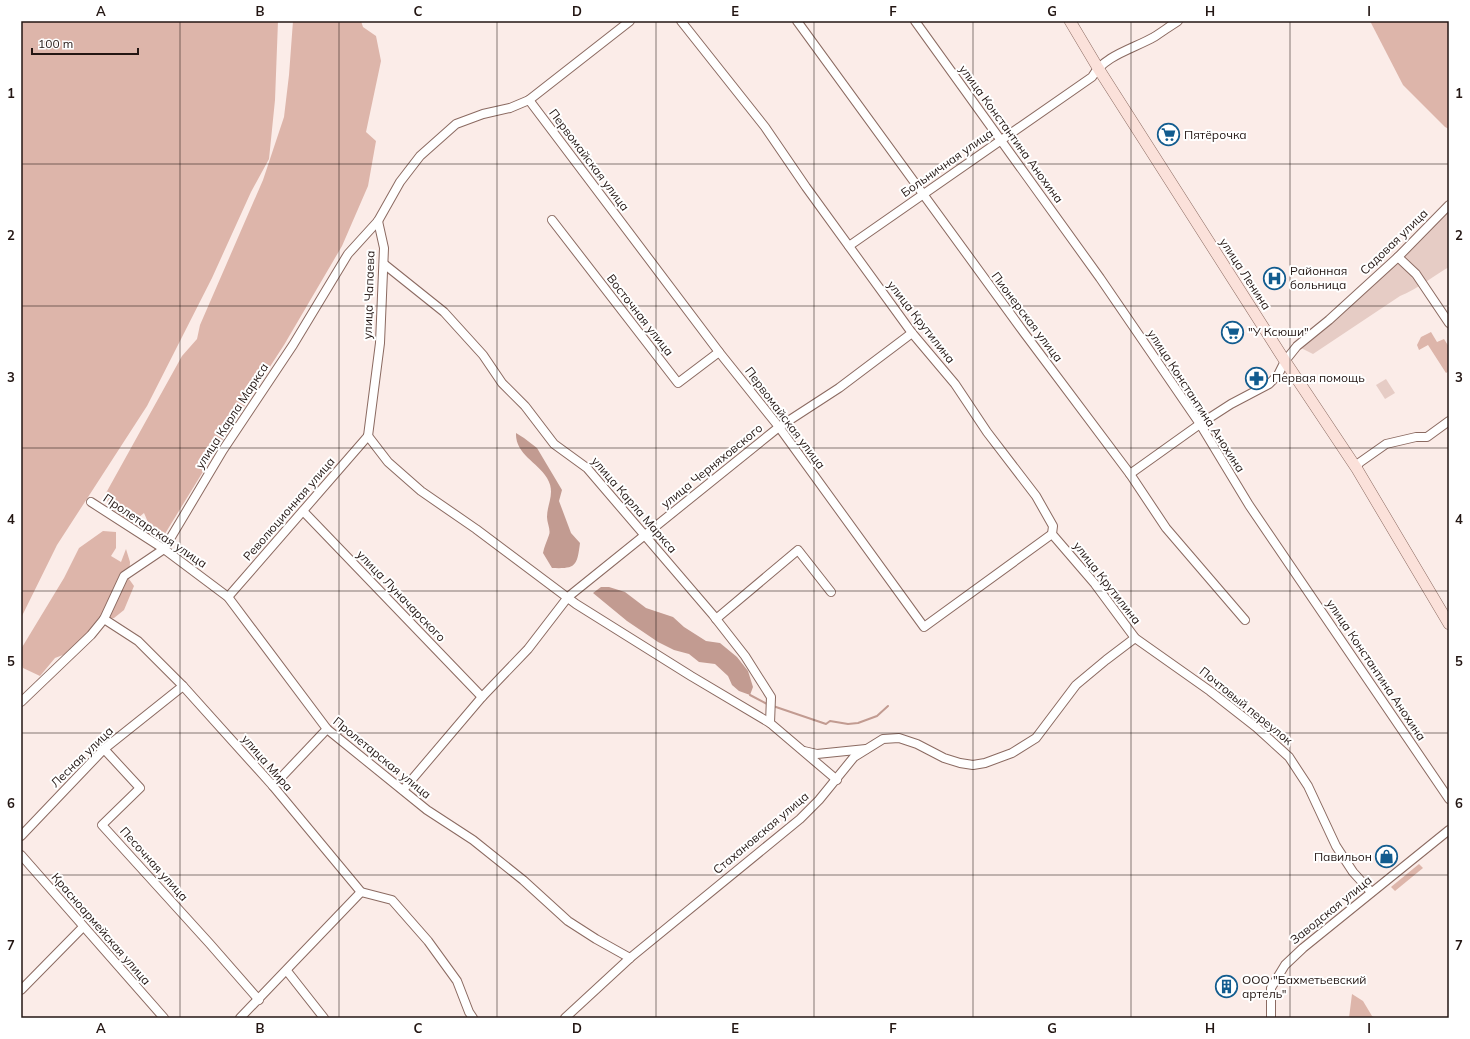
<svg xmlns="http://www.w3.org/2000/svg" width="1470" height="1039" font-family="Mulish,sans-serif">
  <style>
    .green { fill: #e6ccc5 }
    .forest { fill: #ddb5aa }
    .water { fill: #c29b91 }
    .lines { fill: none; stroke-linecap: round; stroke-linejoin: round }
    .stream { stroke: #c29b91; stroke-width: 2 }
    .street-casing { stroke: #8b6a61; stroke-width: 10 }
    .secondary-casing { stroke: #8b6a61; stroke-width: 12 }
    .street { stroke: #fff; stroke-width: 8 }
    .secondary { stroke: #fbe1da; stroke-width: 11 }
    .grid { fill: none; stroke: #231613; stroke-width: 1; stroke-opacity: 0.55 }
    .labels { text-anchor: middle; stroke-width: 4; stroke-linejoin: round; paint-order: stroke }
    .street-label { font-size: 12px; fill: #231613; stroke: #fff }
    .poi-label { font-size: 12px; fill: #231613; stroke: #fff; text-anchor: start }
    .neatline { fill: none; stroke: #231613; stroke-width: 1.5 }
    .grid-label { font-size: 13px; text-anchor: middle; font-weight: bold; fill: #231613 }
  </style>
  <rect width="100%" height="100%" fill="#fbece8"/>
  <g class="green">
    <path d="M1449 205V267C1432 277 1417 289 1400 296L1313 354 1297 346Z"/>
    <polygon points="1386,379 1395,393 1385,399 1376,385"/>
  </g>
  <g class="forest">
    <polygon points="21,21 278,21 275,100 269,159 251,192 212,278 147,406 57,545 21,618"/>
    <polygon points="293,21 361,21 363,27 376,36 381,61 366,132 376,141 368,186 342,246 284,345 212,456 207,452 204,470 163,537 150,527 144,513 132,523 108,506 106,493 182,356 197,339 200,325 263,180 284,117 289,75"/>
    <polygon points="1370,21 1449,21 1449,129 1445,127 1403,85"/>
    <polygon points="1431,332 1437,342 1444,339 1449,347 1449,371 1446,373 1428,345 1419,350 1417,345 1421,337"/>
    <polygon points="103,531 116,532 116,548 111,556 121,562 126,549 130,562 129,579 134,586 124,610 114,618 104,619 76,650 55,658 40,676 23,668 21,662 21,649 64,578 79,548"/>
    <polygon points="1419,864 1423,868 1395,891 1391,887"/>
    <polygon points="1352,994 1363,1001 1372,1016 1376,1018 1349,1018"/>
  </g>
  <g class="water">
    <path d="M516 433 524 438 537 448 562 490 559 501 571 533 580 543C577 566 576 569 552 568L543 553C544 547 547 541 549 535 551 530 547 523 547 517 547 503 556 493 547 478 537 462 515 454 516 433Z"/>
    <polygon points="601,587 609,587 625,592 646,608 673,617 684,627 706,641 720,643 737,657 748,671 753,687 750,695 739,691 732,685 728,676 715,664 699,662 689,654 674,650 658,642 627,621 593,593"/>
  </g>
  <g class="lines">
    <g class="stream">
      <polyline points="750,695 769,705"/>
      <polyline points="773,706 826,724 830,721 848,724 858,723 877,716 888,706"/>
    </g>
    <defs>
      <g id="street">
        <polyline points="681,21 765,127 806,187 912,333 955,384 987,432 1036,496 1053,526 1052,534 1095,584 1135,638 1210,691 1256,727 1289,757 1308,786 1336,846 1353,872 1371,892"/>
        <polyline points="797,21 1025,334 1130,474 1166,528 1245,620"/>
        <polyline points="915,21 1100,278 1200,424 1249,505 1449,799"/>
        <polyline points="529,100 719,352 779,427 924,627 1052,534"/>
        <polyline points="552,220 678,383 719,352"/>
        <path d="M849 246 1092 77C1105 55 1133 49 1154 37 1162 32 1170 26 1178 21"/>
        <polyline points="1398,257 1416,274 1449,323"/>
        <polyline points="384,264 444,312 483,355 502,383 525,406 554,444 587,468 713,615 745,656 771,697 770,723 837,780"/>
        <polyline points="368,436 388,462 421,491 476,529 576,604 691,676 770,723"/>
        <polyline points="368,436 380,343 384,248 378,221"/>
        <polyline points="1357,469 1359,463 1386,444 1416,437 1427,437 1449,421"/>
        <polyline points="1130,474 1200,424 1231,404 1269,384 1278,375 1285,361 1297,346 1329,320 1398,257 1449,205"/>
        <polyline points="91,502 164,549 228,597 327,729 427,810 473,840 523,880 568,921 596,939 630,958"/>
        <polyline points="303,511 482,697"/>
        <polyline points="228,597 368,436"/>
        <polyline points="104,619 124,576 164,549 223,450 293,345 348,254 378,221 400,182 420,156 456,124 483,114 510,108 529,100 630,21"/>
        <polyline points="716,619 798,550 831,592"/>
        <polyline points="21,702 91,635 104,619 138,641 183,686 273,786 361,892 392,900 428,941 457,981 469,1012 473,1018"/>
        <polyline points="104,749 140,788 102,825 210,944 259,1000"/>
        <polyline points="804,751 817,754 866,749"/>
        <polyline points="273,786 327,729"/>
        <polyline points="403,790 482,697 528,649 568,597 779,427 839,388 912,333"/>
        <polyline points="21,836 104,749 183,686"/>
        <polyline points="21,855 164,1018"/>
        <polyline points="287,971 324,1018"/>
        <polyline points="21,990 83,927"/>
        <polyline points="240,1018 361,892"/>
        <polyline points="565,1018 630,958 800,819 819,800 854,757 883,739 899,738 917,744 944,758 960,763 973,765 985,763 1012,753 1036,738 1076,685 1106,660 1135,638"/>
        <polyline points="1271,1018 1271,988 1285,965 1303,948 1449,830"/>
      </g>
      <polyline id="secondary" points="1070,21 1098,68 1285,361 1357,469 1449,624"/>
    </defs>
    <use href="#street" class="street-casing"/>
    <use href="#secondary" class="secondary-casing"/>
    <use href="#street" class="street"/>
    <use href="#secondary" class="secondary"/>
  </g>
  <path class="grid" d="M180 21V1018M339 21V1018M497 21V1018M656 21V1018M814 21V1018M973 21V1018M1131 21V1018M1290 21V1018M21 164H1449M21 306H1449M21 448H1449M21 591H1449M21 733H1449M21 875H1449"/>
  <defs>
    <symbol id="supermarket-ring" viewBox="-11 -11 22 22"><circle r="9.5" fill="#fff" stroke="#125c8f" stroke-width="1.5"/><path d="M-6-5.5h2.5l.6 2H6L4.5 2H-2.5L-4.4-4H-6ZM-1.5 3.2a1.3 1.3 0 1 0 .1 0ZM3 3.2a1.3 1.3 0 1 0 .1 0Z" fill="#125c8f"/></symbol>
    <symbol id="hospital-ring" viewBox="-11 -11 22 22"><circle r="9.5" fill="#fff" stroke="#125c8f" stroke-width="1.5"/><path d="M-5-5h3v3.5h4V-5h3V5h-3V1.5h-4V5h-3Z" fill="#125c8f"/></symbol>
    <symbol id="pharmacy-ring" viewBox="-11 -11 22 22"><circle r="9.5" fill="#fff" stroke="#125c8f" stroke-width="1.5"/><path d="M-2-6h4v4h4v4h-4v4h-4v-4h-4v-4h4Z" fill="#125c8f"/></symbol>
    <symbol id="shop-ring" viewBox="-11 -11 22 22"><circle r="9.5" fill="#fff" stroke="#125c8f" stroke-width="1.5"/><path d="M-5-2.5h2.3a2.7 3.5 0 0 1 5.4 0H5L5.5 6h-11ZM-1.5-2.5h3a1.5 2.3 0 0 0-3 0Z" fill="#125c8f"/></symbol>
    <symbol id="building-ring" viewBox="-11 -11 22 22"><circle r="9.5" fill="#fff" stroke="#125c8f" stroke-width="1.5"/><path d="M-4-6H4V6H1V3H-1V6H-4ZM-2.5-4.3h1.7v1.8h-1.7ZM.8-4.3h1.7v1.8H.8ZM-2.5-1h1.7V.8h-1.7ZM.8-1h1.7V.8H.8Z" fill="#125c8f"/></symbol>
  </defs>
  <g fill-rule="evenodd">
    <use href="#supermarket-ring" x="1156" y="122" width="25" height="25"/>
    <use href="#hospital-ring" x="1262" y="266" width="25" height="25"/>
    <use href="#supermarket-ring" x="1220" y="320" width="25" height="25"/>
    <use href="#pharmacy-ring" x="1244" y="366" width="25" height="25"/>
    <use href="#shop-ring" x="1374" y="844" width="25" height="25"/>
    <use href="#building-ring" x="1214" y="974" width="25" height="25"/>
  </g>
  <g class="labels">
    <g class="street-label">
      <text transform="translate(1011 134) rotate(54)" y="4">улица Константина Анохина</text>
      <text transform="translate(589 160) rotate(53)" y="4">Первомайская улица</text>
      <text transform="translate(947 163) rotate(-35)" y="4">Больничная улица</text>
      <text transform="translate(1394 242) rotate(-44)" y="4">Садовая улица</text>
      <text transform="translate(1245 274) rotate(57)" y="4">улица Ленина</text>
      <text transform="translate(369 295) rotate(-88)" y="4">улица Чапаева</text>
      <text transform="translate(640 315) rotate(52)" y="4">Восточная улица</text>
      <text transform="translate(1027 317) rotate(53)" y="4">Пионерская улица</text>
      <text transform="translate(921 322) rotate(52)" y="4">улица Крутилина</text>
      <text transform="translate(1196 401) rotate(57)" y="4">улица Константина Анохина</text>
      <text transform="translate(232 416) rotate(-57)" y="4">улица Карла Маркса</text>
      <text transform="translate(785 418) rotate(53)" y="4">Первомайская улица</text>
      <text transform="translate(712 466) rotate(-39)" y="4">улица Черняховского</text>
      <text transform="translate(634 505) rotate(49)" y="4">улица Карла Маркса</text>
      <text transform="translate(289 509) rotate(-49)" y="4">Революционная улица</text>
      <text transform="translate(155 531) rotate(34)" y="4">Пролетарская улица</text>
      <text transform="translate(1107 583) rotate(52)" y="4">улица Крутилина</text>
      <text transform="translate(401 596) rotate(46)" y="4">улица Луначарского</text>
      <text transform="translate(1376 670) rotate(56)" y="4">улица Константина Анохина</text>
      <text transform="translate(1246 706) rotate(39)" y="4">Почтовый переулок</text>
      <text transform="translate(82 757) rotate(-44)" y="4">Лесная улица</text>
      <text transform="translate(382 758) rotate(39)" y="4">Пролетарская улица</text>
      <text transform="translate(267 763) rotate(49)" y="4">улица Мира</text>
      <text transform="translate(761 833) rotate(-40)" y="4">Стахановская улица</text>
      <text transform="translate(154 864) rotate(48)" y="4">Песочная улица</text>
      <text transform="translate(1331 910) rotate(-39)" y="4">Заводская улица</text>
      <text transform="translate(101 929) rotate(49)" y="4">Красноармейская улица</text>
    </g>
    <g class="poi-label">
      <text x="1184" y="139">Пятёрочка</text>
      <text x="1290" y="275">Районная<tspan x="1290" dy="14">больница</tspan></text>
      <text x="1248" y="336">"У Ксюши"</text>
      <text x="1272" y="382">Первая помощь</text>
      <text x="1372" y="861" text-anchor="end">Павильон</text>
      <text x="1242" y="984">ООО "Бахметьевский<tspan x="1242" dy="14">артель"</tspan></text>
    </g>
  </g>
  <rect width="1470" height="1039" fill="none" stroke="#ffffff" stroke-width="44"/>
  <path d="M32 48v6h106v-6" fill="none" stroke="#231613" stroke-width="2"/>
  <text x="38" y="48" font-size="12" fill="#231613" stroke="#ffffff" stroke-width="3" paint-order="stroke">100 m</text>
  <rect x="22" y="22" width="1426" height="995" class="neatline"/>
  <g class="grid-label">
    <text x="101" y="16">A</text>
    <text x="260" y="16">B</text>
    <text x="418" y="16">C</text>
    <text x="577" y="16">D</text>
    <text x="735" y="16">E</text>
    <text x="893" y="16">F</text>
    <text x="1052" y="16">G</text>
    <text x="1210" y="16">H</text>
    <text x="1369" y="16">I</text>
    <text x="11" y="98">1</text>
    <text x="1459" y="98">1</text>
    <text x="11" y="240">2</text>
    <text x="1459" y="240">2</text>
    <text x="11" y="382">3</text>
    <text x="1459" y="382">3</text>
    <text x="11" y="524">4</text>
    <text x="1459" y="524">4</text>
    <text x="11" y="666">5</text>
    <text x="1459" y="666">5</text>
    <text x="11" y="808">6</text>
    <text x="1459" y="808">6</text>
    <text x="11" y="950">7</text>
    <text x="1459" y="950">7</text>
    <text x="101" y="1033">A</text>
    <text x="260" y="1033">B</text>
    <text x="418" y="1033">C</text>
    <text x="577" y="1033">D</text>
    <text x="735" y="1033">E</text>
    <text x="893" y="1033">F</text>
    <text x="1052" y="1033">G</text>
    <text x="1210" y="1033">H</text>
    <text x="1369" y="1033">I</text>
  </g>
</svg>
